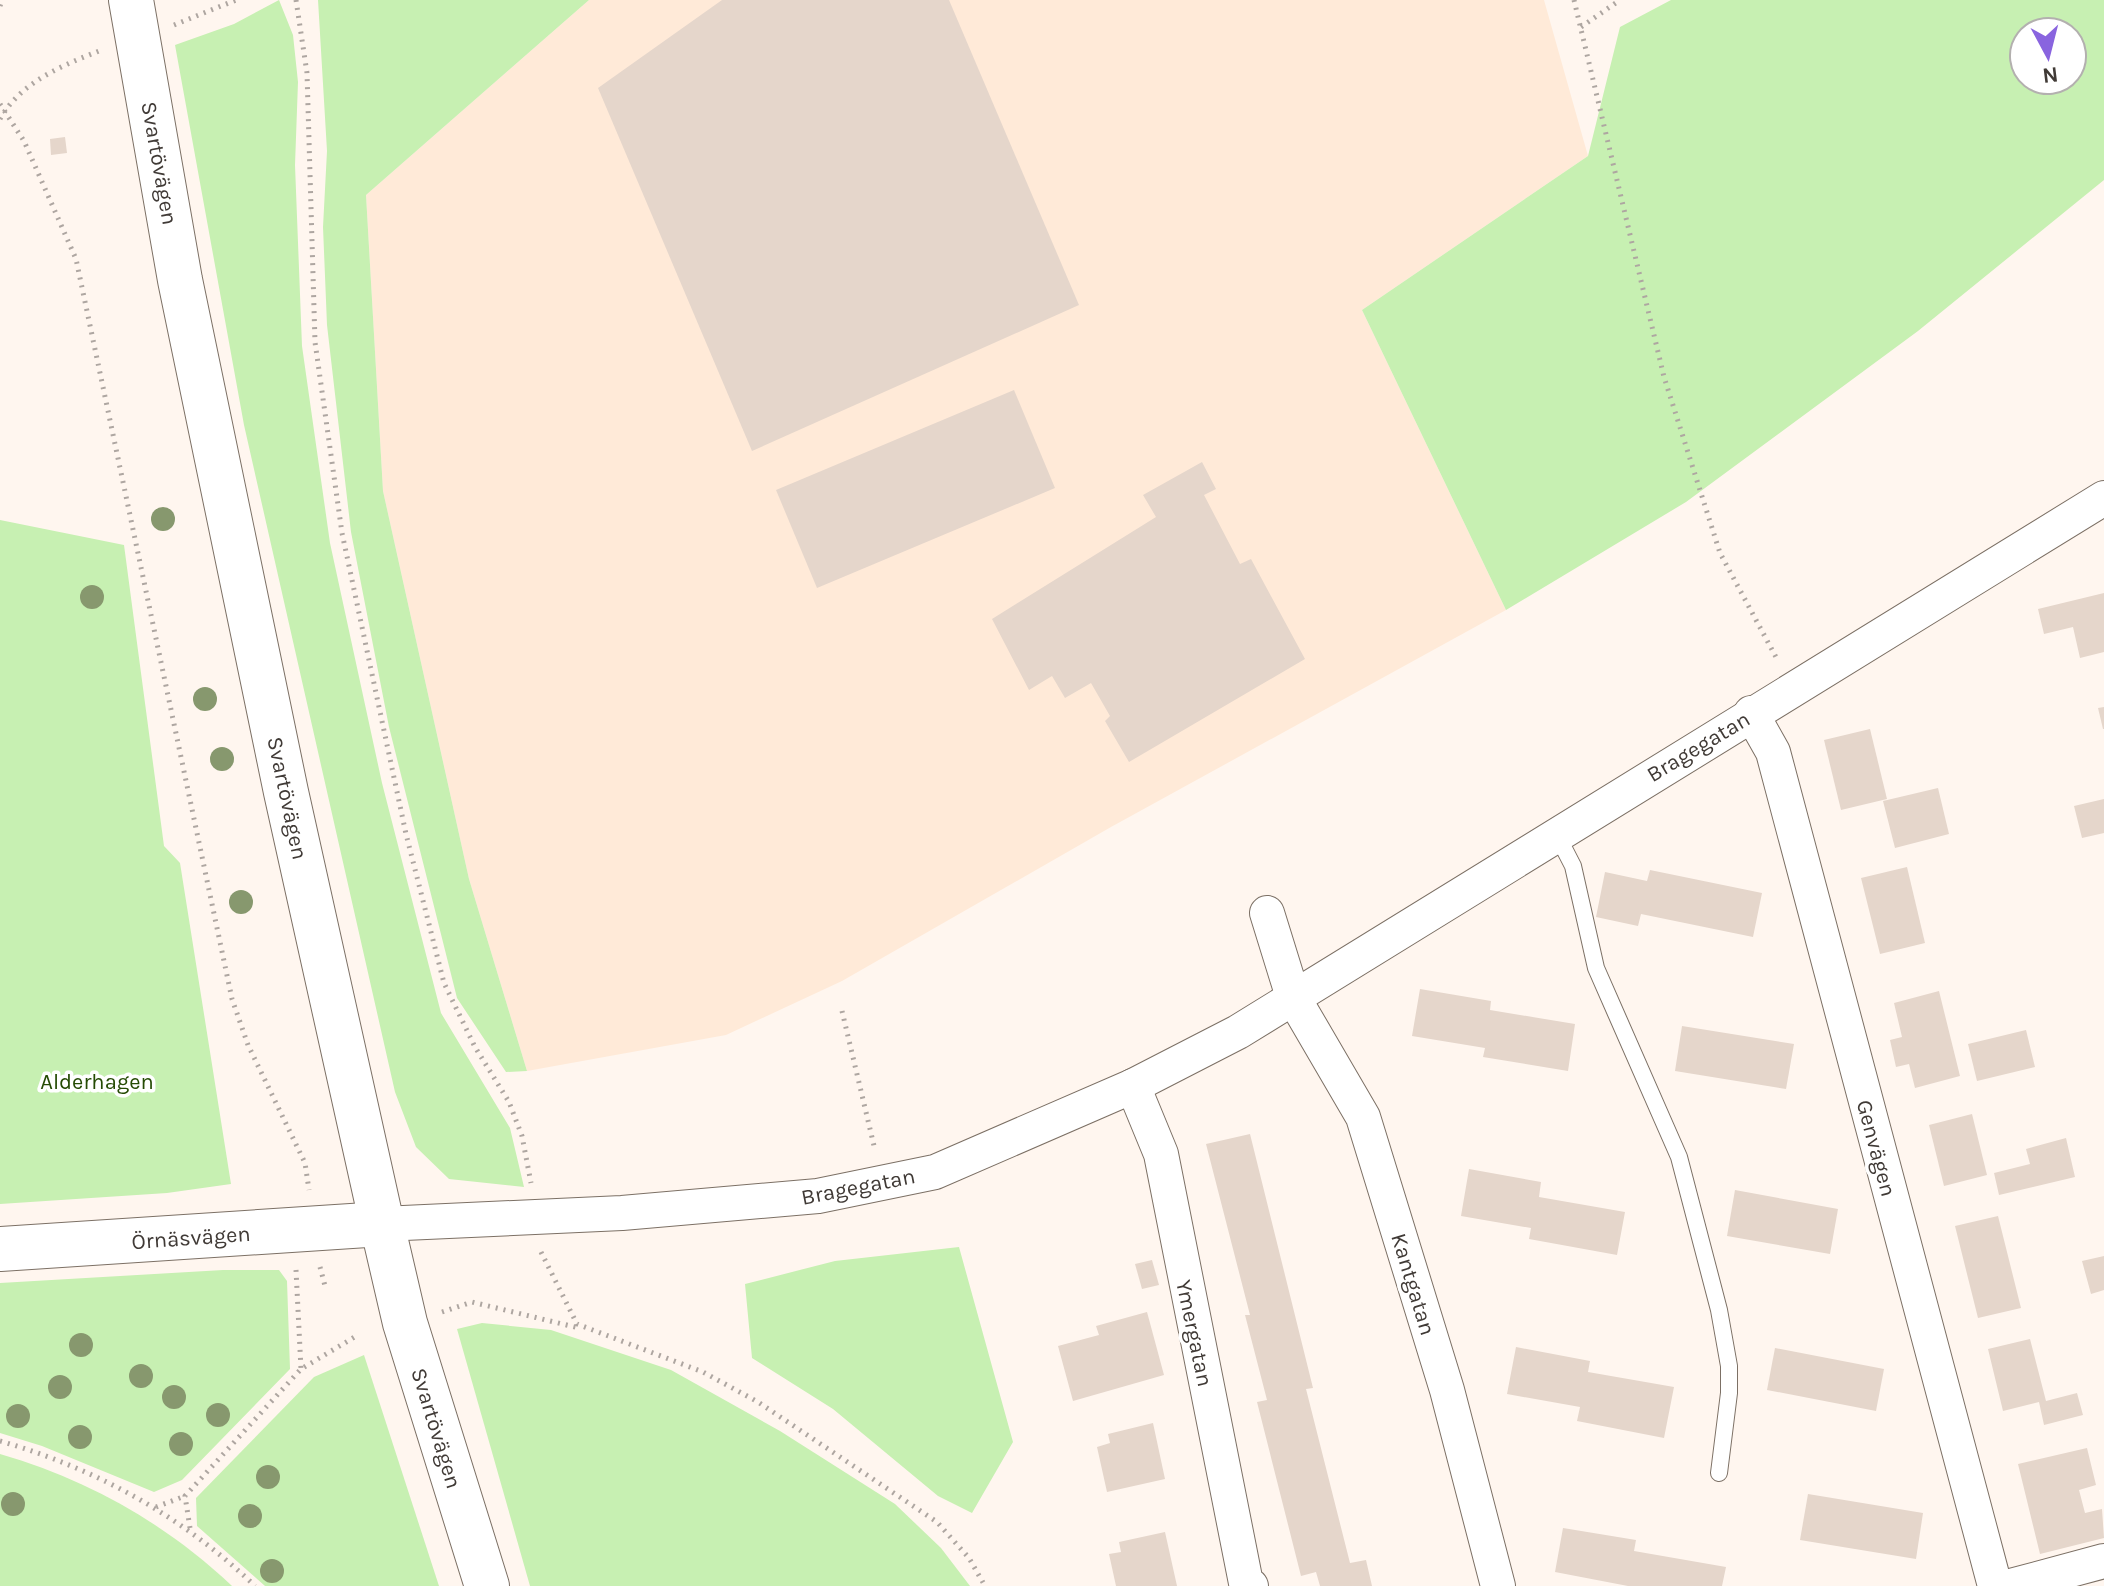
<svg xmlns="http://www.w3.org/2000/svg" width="2104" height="1586" font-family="Karla,sans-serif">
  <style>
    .built { fill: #ffead8 }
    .green { fill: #c7f0b2; fill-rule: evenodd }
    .building { fill: #e5d6cb }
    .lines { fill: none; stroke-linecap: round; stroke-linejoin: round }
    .lane-casing { stroke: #7c7065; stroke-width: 18 }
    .street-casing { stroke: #7c7065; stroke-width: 36 }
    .secondary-casing { stroke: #7c7065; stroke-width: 46 }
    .path { stroke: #aea6a1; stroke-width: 5; stroke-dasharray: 2 6; stroke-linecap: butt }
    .lane { stroke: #fff; stroke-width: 16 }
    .street { stroke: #fff; stroke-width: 34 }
    .secondary { stroke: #fff; stroke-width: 44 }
    .tree { fill: #87986e }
    .labels { text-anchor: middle; stroke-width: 7; stroke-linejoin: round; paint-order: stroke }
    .street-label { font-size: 22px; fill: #403a36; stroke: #fff }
    .park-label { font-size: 22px; fill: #254b04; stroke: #fff }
  </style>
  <rect width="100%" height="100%" fill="#fff6ef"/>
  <polygon class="built" points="589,0 1544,0 1588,156 1362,310 1506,610 1111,827 842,981 726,1035 527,1071 469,879 383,491 366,195"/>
  <g class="green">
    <polygon points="279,0 293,35 298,82 295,165 302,346 330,543 382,783 441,1013 510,1128 524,1187 449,1179 416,1147 395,1092 244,425 175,45 234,24"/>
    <polygon points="318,0 589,0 366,195 383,491 469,879 527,1071 506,1072 457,998 389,727 351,532 327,325 323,227 327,151"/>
    <path d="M1671 0H2104V180L1918 331 1686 502 1506 610 1362 310 1588 156 1620 27ZM2024 32H2072V80H2024Z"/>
    <polygon points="0,520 124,545 164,846 180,863 231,1184 167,1193 0,1204"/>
    <polygon points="959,1247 1013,1442 972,1513 938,1496 833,1409 752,1358 745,1284 835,1261"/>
    <polygon points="223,1270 279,1270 287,1281 290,1369 182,1480 154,1492 42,1446 0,1433 0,1283"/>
    <polygon points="482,1323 551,1330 671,1370 780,1431 895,1504 941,1548 970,1586 530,1586 457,1329"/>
    <polygon points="364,1355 439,1586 265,1586 197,1526 196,1498 314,1377"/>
    <path d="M0 1454C89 1480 165 1523 232 1586H0Z"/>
  </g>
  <g class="building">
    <polygon points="722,0 949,0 1079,305 752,451 598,88"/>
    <polygon points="65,137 67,153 51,155 50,139"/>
    <polygon points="1014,390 1055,488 817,588 776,490"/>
    <polygon points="1202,462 1216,489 1204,495 1240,564 1251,559 1305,659 1129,762 1105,721 1110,716 1091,683 1065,698 1052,676 1029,690 992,619 1156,517 1143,495"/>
    <polygon points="2104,593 2104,652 2080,658 2073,627 2044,634 2038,609"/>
    <polygon points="2104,707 2104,729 2103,729 2098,708"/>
    <polygon points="1870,729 1887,799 1841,810 1824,740"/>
    <polygon points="1938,788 1949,834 1895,848 1883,801"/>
    <polygon points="2104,799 2104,833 2082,838 2074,806"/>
    <polygon points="1907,867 1925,943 1880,954 1861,878"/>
    <polygon points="1650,870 1762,893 1753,937 1641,914 1638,926 1596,917 1605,872 1647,881"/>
    <polygon points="1420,989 1491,1001 1490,1010 1575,1024 1568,1071 1483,1057 1485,1048 1412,1036"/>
    <polygon points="1939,991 1960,1076 1915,1088 1909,1064 1896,1067 1890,1040 1902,1037 1894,1003"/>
    <polygon points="1682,1026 1794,1044 1786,1089 1675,1071"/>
    <polygon points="2026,1030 2035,1067 1977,1081 1968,1044"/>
    <polygon points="1972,1114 1987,1175 1944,1186 1929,1125"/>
    <polygon points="1250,1134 1313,1388 1306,1389 1350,1563 1366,1560 1372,1586 1320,1586 1316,1572 1301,1576 1257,1402 1267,1400 1245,1315 1250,1315 1206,1144"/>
    <polygon points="2066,1138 2075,1177 1999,1195 1994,1173 2030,1164 2026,1149"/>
    <polygon points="1469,1169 1541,1182 1539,1197 1625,1212 1617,1255 1529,1239 1531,1228 1461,1216"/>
    <polygon points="1735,1190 1838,1209 1830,1254 1727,1236"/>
    <polygon points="1998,1216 2021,1308 1978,1318 1955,1226"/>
    <polygon points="2104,1256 2104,1290 2091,1294 2082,1261"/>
    <polygon points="1152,1260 1159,1285 1142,1289 1135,1264"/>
    <polygon points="1147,1312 1164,1375 1073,1401 1058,1346 1099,1335 1096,1326"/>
    <polygon points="2030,1339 2046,1401 2077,1393 2083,1415 2044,1425 2039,1402 2003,1411 1988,1349"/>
    <polygon points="1516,1347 1590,1361 1588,1372 1674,1387 1664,1438 1577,1421 1580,1407 1507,1394"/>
    <polygon points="1775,1348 1884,1369 1876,1411 1767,1390"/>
    <polygon points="1153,1423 1165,1479 1107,1492 1097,1447 1110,1443 1108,1434"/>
    <polygon points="2087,1448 2096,1485 2079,1490 2085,1513 2102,1509 2104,1538 2040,1554 2018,1464"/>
    <polygon points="1808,1494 1923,1513 1916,1559 1800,1540"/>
    <polygon points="1563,1528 1636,1540 1634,1551 1726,1567 1722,1586 1628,1586 1555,1572"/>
    <polygon points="1165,1532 1177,1586 1116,1586 1109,1554 1121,1552 1119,1542"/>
  </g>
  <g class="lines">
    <defs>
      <polyline id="lane" points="1556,833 1573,866 1596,968 1679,1157 1719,1310 1729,1366 1729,1393 1719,1473"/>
      <g id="street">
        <polyline points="1751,713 1773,752 1995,1586"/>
        <polyline points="1267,913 1293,997 1363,1117 1447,1390 1498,1586"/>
        <polyline points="1133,1086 1161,1154 1246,1583 1251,1586"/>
        <polyline points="382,1224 622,1213 818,1196 935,1172 1133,1086 1238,1032 2104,498"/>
        <polyline points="2011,1586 2104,1561"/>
      </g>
      <g id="secondary">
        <polyline points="131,0 180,280 286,792 382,1224 405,1323 487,1586"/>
        <polyline points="0,1249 382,1224"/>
      </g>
    </defs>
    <use href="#lane" class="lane-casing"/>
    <use href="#street" class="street-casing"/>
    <use href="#secondary" class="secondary-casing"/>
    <g class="path">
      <polyline points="296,0 307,73 315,342 342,533 406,834 444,983 475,1047 509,1102 522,1136 531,1183"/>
      <polyline points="1574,0 1664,377 1720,553 1777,659"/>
      <polyline points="0,6 2,0"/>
      <polyline points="174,25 236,0"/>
      <polyline points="1581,27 1620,0"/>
      <polyline points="0,104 24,141 76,259 232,999 248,1045 305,1163 309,1190"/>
      <path d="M0 119C21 82 61 66 99 51"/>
      <polyline points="842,1011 875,1150"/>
      <polyline points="541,1252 577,1324 703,1372 758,1402 937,1522 969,1558 985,1586"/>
      <polyline points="320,1267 325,1286"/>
      <polyline points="296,1270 301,1369"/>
      <polyline points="442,1312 472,1302 579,1328"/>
      <path d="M0 1441C97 1469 182 1516 255 1586"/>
      <polyline points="156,1507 185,1496"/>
      <polyline points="190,1528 185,1496 301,1369 358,1335"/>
    </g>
    <use href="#lane" class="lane"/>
    <use href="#street" class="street"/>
    <use href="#secondary" class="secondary"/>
  </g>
  <g class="tree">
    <circle cx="163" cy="519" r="12"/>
    <circle cx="92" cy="597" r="12"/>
    <circle cx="205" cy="699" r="12"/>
    <circle cx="222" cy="759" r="12"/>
    <circle cx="241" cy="902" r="12"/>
    <circle cx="81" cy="1345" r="12"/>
    <circle cx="141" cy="1376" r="12"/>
    <circle cx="60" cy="1387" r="12"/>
    <circle cx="174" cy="1397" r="12"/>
    <circle cx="218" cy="1415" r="12"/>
    <circle cx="18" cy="1416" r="12"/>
    <circle cx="80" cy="1437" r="12"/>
    <circle cx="181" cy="1444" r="12"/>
    <circle cx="268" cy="1477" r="12"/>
    <circle cx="13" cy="1504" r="12"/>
    <circle cx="250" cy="1516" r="12"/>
    <circle cx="272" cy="1571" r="12"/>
  </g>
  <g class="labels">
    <g class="street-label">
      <text transform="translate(160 163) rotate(80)" y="8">Svartövägen</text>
      <text transform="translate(1698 746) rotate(-31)" y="8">Bragegatan</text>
      <text transform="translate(288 798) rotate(78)" y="8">Svartövägen</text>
      <text transform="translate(1877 1148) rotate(75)" y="8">Genvägen</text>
      <text transform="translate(858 1186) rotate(-11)" y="8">Bragegatan</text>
      <text transform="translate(191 1237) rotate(-4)" y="8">Örnäsvägen</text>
      <text transform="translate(1414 1284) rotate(73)" y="8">Kantgatan</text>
      <text transform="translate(1195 1333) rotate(78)" y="8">Ymergatan</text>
      <text transform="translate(437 1428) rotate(73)" y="8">Svartövägen</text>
    </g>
    <g class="park-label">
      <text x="97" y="1089">Alderhagen</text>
    </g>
  </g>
  <g transform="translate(2048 56) rotate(173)"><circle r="38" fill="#ffffff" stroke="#b3b0af" stroke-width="2"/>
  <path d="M0-6L14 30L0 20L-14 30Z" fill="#8964df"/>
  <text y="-12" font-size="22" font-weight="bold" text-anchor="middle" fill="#403a36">N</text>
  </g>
</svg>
